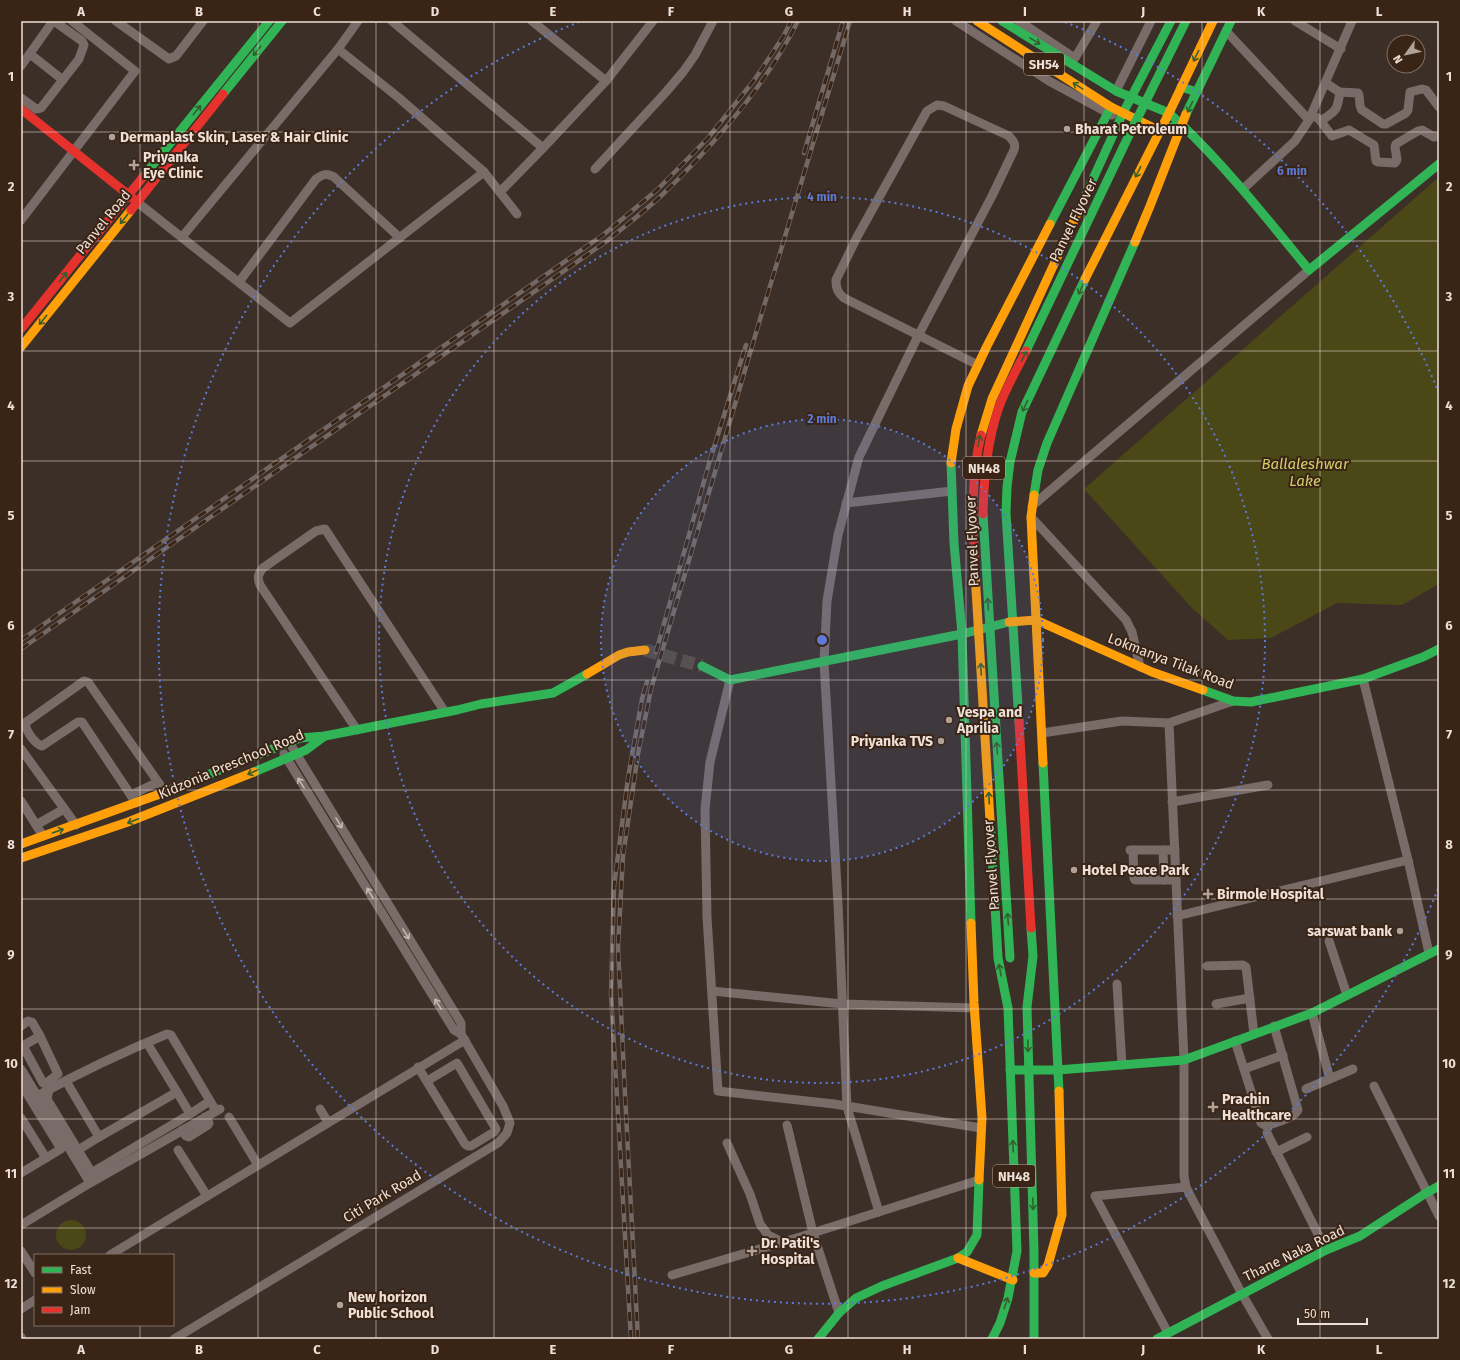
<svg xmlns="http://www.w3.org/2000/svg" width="1460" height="1360" font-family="'Fira Sans',sans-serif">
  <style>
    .water { fill: #4b4817 }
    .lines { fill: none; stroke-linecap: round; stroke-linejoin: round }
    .secondary-tunnel { stroke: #574a41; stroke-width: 13; stroke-dasharray: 13 6; stroke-linecap: butt }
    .street { stroke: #786b68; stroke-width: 9 }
    .fast { stroke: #30b455; stroke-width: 9 }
    .slow { stroke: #ff9f0a; stroke-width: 9 }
    .jam { stroke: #e5322d; stroke-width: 9 }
    .rail-casing { stroke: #736863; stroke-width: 4.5 }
    .rail { stroke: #392415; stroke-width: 3; stroke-dasharray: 9; stroke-linecap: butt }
    .fast-bridge { stroke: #30b455; stroke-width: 9 }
    .jam-bridge { stroke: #e5322d; stroke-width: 9 }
    .oneway { stroke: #355e2f }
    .oneway2 { stroke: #c5b7b0 }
    .grid { fill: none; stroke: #eee0d7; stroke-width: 1; stroke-opacity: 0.55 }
    .ring { fill: none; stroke: #5c7ad8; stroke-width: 2; stroke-dasharray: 2 4 }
    .poi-dot { fill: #b0a299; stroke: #392415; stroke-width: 1.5 }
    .labels { text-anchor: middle; stroke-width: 4; stroke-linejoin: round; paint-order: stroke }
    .shield { fill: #392415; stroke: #b8a89d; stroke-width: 1 }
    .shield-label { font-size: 13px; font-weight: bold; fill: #eee0d7 }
    .poi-label { font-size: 14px; font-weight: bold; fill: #eee0d7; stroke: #392415; text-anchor: start }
    .street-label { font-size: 14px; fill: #eee0d7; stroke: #392415 }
    .water-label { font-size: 15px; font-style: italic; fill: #d1cf6c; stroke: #392415 }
    .centre { fill: #5c7ad8; stroke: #392415; stroke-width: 2 }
    .ring-label { font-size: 12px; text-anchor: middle; font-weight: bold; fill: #5c7ad8; stroke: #392415; stroke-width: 4; stroke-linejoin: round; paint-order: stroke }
    .neatline { fill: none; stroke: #eee0d7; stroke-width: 1.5 }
    .grid-label { font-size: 13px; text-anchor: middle; font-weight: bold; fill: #eee0d7 }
  </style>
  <rect width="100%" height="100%" fill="#3c2f27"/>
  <g class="water">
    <polygon points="1439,177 1439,584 1402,605 1337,603 1271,638 1228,640 1191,607 1084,489"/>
    <circle cx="71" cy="1235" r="15"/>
  </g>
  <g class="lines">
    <polyline class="secondary-tunnel" points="645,650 702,666"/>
    <g class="street">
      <polyline points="116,21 169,59 176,56 203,21"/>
      <polyline points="392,21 543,148"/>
      <polyline points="532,21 606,81"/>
      <polyline points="956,21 1049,81 1112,115"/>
      <polyline points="1019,21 1073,57"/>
      <polyline points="1295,21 1341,49"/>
      <polyline points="1226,31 1309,120"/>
      <polyline points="338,49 399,98 484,172 517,214"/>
      <polyline points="30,54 63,80"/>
      <polyline points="1075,58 1097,21"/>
      <polyline points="21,66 53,21"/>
      <path d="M1326 83 1339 92 1358 93C1361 98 1358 105 1362 110L1383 124H1386L1406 113 1408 110 1410 92 1422 89 1426 90 1439 107"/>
      <polyline points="1116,91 1151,21"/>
      <polyline points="21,98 36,109 41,108 79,59 84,45 82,41 54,21"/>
      <polyline points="1312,115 1319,119 1332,136 1349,130 1374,145 1376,161 1378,162 1395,163 1397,160 1395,147 1396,144 1418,131 1422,130 1434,137 1439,136"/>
      <path d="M1321 121C1337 110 1337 111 1340 92"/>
      <polyline points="595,169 666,92 683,72 695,55 713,21"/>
      <polyline points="1243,189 1295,141 1309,120 1352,21"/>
      <polyline points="500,192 543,148 606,81 653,21"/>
      <polyline points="137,202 290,323 484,172"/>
      <polyline points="21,220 135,71 72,21"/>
      <polyline points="182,237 338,49 358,21"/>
      <path d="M239 282 316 179C323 174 327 173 334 177L400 238"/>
      <polyline points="846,503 952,491"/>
      <polyline points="1032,506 1309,270"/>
      <polyline points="1031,517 1126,620 1132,632 1140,667"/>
      <polyline points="1363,679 1408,860 1429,953"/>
      <polyline points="730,680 710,762 705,809 707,917 718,1091 834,1104 981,1128"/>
      <polyline points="1169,723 1184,1060 1184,1176 1186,1187 1191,1197 1242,1294 1268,1339"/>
      <path d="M357 730 260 585C257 577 258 574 263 568L316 531 325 529 445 712"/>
      <polyline points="1042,733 1122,721 1169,723 1233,701"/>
      <polyline points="21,749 76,825"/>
      <polyline points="284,754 454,1030 461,1034"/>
      <polyline points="131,795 158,782"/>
      <polyline points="21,801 43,836"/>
      <polyline points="1172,802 1268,785"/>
      <path d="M136 803 82 722H78L42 746C34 743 26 731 25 723L84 681 88 682 165 792"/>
      <polyline points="36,825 64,809"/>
      <polyline points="1130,850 1175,850"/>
      <polyline points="1133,850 1134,878 1135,880 1176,880"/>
      <polyline points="1163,850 1164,880"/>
      <polyline points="1177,916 1408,860"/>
      <polyline points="1329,941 1347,995"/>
      <polyline points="1207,966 1243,965 1246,967 1254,1034"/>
      <polyline points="1117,984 1122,1065"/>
      <polyline points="712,991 843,1004 974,1008"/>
      <polyline points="1216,1004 1250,998"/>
      <polyline points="1312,1013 1330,1079"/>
      <polyline points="21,1026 28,1021 32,1022 40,1036 21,1047"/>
      <path d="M1235 1041 1261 1123 1266 1126C1274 1123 1295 1118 1298 1110L1274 1026"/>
      <polyline points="23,1046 43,1083 45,1084 58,1074 40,1036"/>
      <polyline points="418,1067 465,1144 468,1146 471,1146 494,1132 496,1129 457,1063 427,1081"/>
      <polyline points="21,1069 90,1183"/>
      <polyline points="1244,1069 1283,1055"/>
      <polyline points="66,1081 99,1137 177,1092 147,1043"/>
      <polyline points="21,1084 61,1149 21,1173"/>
      <polyline points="1374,1086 1439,1216"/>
      <polyline points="49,1089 47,1099 92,1173"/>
      <polyline points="1306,1089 1353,1069"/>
      <polyline points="177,1092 190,1114 210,1101"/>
      <path d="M37 1096C79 1073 123 1052 167 1034L171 1035 216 1111"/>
      <polyline points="320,1109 328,1122"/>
      <polyline points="229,1117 258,1165"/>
      <polyline points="21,1118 46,1158"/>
      <polyline points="787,1125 813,1233 839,1313"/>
      <polyline points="182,1130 186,1136 189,1137 208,1125 209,1123 205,1117"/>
      <polyline points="1267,1133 1326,1250"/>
      <polyline points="727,1143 750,1194 760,1224 768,1235 782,1242"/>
      <polyline points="78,1150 99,1137"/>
      <polyline points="178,1150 207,1196"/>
      <polyline points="1276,1152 1307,1137"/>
      <polyline points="86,1176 190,1114"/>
      <path d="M879 1212 847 1107 838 904 824 662 827 601 838 535 859 457 918 336 992 196 1014 150C1016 143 1013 141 1009 136L944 106 937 105 927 111 857 237 836 280C836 289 838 293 844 298L978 365"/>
      <polyline points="21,1225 90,1183 220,1109"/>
      <polyline points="21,1251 35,1273"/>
      <polyline points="110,1255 465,1040"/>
      <polyline points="672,1275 800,1237 979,1180"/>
      <polyline points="21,1309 35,1300"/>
      <polyline points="1168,1333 1095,1196 1186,1187"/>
      <polyline points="21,1337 22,1339"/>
      <polyline points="174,1339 498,1143 507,1133 510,1123 503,1106 461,1034 461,1023 289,742"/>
    </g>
    <g class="fast">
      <polyline points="1002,21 1116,91 1169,113 1181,124 1160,131"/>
      <polyline points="1181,87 1197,92"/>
      <polyline points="223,94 282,21"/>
      <polyline points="1186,114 1231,21"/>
      <path d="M1181 124C1228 169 1268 220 1309 270L1439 164"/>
      <polyline points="143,177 269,21"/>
      <polyline points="1077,214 1123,113 1171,21"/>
      <polyline points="1050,224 1111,107"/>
      <polyline points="951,463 954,543 962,634 971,923"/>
      <polyline points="1034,495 1038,470 1047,443 1135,242"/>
      <polyline points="702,666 730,680 962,634 1009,622"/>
      <polyline points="1203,690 1233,701 1251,702 1363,679 1423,657 1439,649"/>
      <polyline points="1019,722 1006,513 1007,487 1010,462 1022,412 1085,279"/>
      <polyline points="1043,763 1059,1091"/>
      <polyline points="254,772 306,750 325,736"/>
      <polyline points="157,795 300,738 325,736 457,710 481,704 553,693 587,674"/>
      <polyline points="990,820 998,958 1008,1008 1017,1251 1008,1298 1000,1323 992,1339"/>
      <polyline points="1031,928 1033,956 1027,1007 1034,1251 1034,1339"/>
      <polyline points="1010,1070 1058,1070 1184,1060 1312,1013 1439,949"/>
      <polyline points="818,1339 839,1313 856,1298 882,1286 958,1258 967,1252 977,1235 979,1180"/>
      <polyline points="1157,1339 1326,1250 1360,1236 1426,1193 1439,1186"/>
    </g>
    <g class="slow">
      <polyline points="977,21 1111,107 1160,131"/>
      <polyline points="1135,242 1150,206 1186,114"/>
      <polyline points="1085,279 1169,113 1213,21"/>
      <polyline points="21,347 131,210"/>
      <polyline points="981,435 992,399 1077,214"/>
      <polyline points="951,463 956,429 968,386 987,346 1050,224"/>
      <polyline points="1034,495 1031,517 1043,763"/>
      <polyline points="975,573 990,820"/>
      <polyline points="1009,622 1036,620 1152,672 1203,690"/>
      <polyline points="587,674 619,655 628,652 645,650"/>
      <polyline points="21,844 157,795"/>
      <polyline points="21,858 128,822 254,772"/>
      <polyline points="971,923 974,1003 982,1118 979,1180"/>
      <polyline points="958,1258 1013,1280"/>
      <polyline points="1034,1273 1043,1273 1048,1265 1062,1215 1059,1091"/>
    </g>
    <g class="jam">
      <polyline points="21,109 135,200"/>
      <polyline points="131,210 223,94"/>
      <polyline points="21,329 143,177"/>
      <path d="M975 573C973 526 970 480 981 435"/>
      <polyline points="1019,722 1031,928"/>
    </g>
    <defs>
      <g id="rail">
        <polyline points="804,153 843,21"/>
        <polyline points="21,640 603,235 657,190 708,138 755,79 783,37 791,21"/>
        <path d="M21 649 607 241C625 226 645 211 662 195 715 144 765 87 798 21"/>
        <polyline points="656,652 710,460 746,345"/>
        <polyline points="631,1339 611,994 614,886 628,778 642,699 647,682"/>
        <polyline points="638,1339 625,1095 618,947 623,856 638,754 651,689 761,316 850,21"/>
      </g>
    </defs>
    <use href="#rail" class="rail-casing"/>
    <use href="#rail" class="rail"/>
    <g class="fast-bridge">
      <polyline points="1026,351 1130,133 1186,21"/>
      <polyline points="983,514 1010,958"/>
    </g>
    <path class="jam-bridge" d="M983 514C984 477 987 441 999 407 1006 388 1017 369 1026 351"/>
  </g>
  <defs><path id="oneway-shaft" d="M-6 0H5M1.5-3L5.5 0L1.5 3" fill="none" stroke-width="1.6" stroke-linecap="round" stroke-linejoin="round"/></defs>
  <g class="oneway">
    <use href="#oneway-shaft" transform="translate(1035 41) rotate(32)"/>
    <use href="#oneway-shaft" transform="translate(257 51) rotate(129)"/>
    <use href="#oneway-shaft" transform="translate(1196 56) rotate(116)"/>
    <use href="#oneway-shaft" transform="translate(1078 86) rotate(-148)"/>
    <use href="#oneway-shaft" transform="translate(1190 107) rotate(116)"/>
    <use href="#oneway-shaft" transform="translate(197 110) rotate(-51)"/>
    <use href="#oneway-shaft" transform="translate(1138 172) rotate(117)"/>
    <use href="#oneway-shaft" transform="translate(124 219) rotate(129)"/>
    <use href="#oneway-shaft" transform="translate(63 277) rotate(-51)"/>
    <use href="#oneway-shaft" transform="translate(1081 289) rotate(115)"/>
    <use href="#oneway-shaft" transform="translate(43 320) rotate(129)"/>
    <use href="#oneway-shaft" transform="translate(1024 356) rotate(-64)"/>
    <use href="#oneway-shaft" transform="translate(1025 406) rotate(115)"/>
    <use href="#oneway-shaft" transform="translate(979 441) rotate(-79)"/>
    <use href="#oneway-shaft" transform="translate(988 604) rotate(-94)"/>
    <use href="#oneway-shaft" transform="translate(981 669) rotate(-93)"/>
    <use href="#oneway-shaft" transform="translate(997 748) rotate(-94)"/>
    <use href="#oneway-shaft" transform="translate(253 772) rotate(156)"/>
    <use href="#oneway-shaft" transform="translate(989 798) rotate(-93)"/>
    <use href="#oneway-shaft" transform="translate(133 821) rotate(159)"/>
    <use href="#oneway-shaft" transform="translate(58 831) rotate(-19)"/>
    <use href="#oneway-shaft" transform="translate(1008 919) rotate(-94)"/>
    <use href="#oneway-shaft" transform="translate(1000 970) rotate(-101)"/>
    <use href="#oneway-shaft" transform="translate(1028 1046) rotate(88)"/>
    <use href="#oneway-shaft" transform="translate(1013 1146) rotate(-92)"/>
    <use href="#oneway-shaft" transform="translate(1033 1204) rotate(88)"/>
    <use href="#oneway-shaft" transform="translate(1006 1303) rotate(-72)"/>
  </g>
  <g class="oneway2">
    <use href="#oneway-shaft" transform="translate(301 783) rotate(-122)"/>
    <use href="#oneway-shaft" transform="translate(339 823) rotate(59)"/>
    <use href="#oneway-shaft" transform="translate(370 893) rotate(-121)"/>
    <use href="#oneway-shaft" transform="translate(406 934) rotate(58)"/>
    <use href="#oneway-shaft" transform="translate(438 1004) rotate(-122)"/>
  </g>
  <path class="grid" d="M140 21V1255M258 21V1339M376 21V1339M494 21V1339M612 21V1339M730 21V1339M848 21V1339M966 21V1339M1084 21V1339M1202 21V1339M1320 21V1339M21 132H1439M21 241H1439M21 351H1439M21 461H1439M21 570H1439M21 680H1439M21 790H1439M21 899H1439M21 1009H1439M21 1119H1439M21 1228H1439M140 1325V1339"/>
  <circle cx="822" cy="640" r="221" fill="#5c7ad8" fill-opacity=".12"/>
  <g class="ring">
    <circle cx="822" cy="640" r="221"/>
    <circle cx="822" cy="640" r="443"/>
    <path d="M1438 889A664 664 0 1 1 579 22M1065 22A664 664 0 0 1 1438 391"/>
  </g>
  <g class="poi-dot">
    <circle cx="1067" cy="129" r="4"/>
    <circle cx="112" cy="137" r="4"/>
    <path d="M132 159h4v4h4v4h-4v4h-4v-4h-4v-4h4z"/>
    <circle cx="949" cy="720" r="4"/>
    <circle cx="941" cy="741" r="4"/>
    <circle cx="1074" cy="870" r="4"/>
    <path d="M1206 888h4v4h4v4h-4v4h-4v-4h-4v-4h4z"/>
    <circle cx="1400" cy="931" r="4"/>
    <path d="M1211 1101h4v4h4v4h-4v4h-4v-4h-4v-4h4z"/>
    <path d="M750 1245h4v4h4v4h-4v4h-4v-4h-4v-4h4z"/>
    <circle cx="340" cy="1305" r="4"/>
  </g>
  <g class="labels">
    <g class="shield">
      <rect x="1024" y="53" width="40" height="22" rx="3"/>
      <rect x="963" y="457" width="42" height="22" rx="3"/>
      <rect x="993" y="1165" width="42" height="22" rx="3"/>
    </g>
    <g class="shield-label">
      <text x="1044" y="69">SH54</text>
      <text x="984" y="473">NH48</text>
      <text x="1014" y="1181">NH48</text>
    </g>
    <g class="poi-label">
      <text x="1075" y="134">Bharat Petroleum</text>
      <text x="120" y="142">Dermaplast Skin, Laser &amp; Hair Clinic</text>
      <text x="143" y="162">Priyanka<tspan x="143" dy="16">Eye Clinic</tspan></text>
      <text x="957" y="717">Vespa and<tspan x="957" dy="16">Aprilia</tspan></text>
      <text x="933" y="746" text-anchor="end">Priyanka TVS</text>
      <text x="1082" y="875">Hotel Peace Park</text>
      <text x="1217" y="899">Birmole Hospital</text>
      <text x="1392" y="936" text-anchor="end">sarswat bank</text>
      <text x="1222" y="1104">Prachin<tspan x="1222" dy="16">Healthcare</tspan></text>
      <text x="761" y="1248">Dr. Patil's<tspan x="761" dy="16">Hospital</tspan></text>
      <text x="348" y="1302">New horizon<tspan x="348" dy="16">Public School</tspan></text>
    </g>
    <g class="street-label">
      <text transform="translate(1073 220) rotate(-64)" y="5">Panvel Flyover</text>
      <text transform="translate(103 222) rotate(-51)" y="5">Panvel Road</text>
      <text transform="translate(972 541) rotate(-92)" y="5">Panvel Flyover</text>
      <text transform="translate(1171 661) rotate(21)" y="5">Lokmanya Tilak Road</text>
      <text transform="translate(231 764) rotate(-23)" y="5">Kidzonia Preschool Road</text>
      <text transform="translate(991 865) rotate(-94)" y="5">Panvel Flyover</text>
      <text transform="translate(382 1196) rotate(-31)" y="5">Citi Park Road</text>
      <text transform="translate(1294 1253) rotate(-26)" y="5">Thane Naka Road</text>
    </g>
    <g class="water-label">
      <text x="1305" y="469">Ballaleshwar<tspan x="1305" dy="17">Lake</tspan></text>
    </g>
  </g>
  <circle cx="822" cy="640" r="6" class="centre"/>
  <g class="ring-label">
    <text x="1292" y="175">6 min</text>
    <text x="822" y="201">4 min</text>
    <text x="822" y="423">2 min</text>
  </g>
  <rect width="1460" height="1360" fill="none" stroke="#392415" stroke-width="44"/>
  <rect x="34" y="1254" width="140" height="72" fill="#392415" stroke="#816f63"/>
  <rect x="42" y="1267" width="20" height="6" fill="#30b455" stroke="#816f63"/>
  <text x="70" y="1274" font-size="12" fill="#eee0d7">Fast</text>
  <rect x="42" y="1287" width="20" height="6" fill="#ff9f0a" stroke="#816f63"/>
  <text x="70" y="1294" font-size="12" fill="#eee0d7">Slow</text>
  <rect x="42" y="1307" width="20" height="6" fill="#e5322d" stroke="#816f63"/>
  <text x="70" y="1314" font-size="12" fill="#eee0d7">Jam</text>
  <g transform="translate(1406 54) rotate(237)"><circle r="19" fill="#392415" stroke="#816f63"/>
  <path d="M0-3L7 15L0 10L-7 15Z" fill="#b0a299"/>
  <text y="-6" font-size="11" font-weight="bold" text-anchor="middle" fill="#eee0d7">N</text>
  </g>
  <path d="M1298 1318v6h69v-6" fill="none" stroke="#eee0d7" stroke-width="2"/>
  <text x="1304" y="1318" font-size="12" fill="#eee0d7" stroke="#392415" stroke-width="3" paint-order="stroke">50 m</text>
  <rect x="22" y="22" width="1416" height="1316" class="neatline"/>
  <g class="grid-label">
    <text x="81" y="16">A</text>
    <text x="199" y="16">B</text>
    <text x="317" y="16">C</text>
    <text x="435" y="16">D</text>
    <text x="553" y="16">E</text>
    <text x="671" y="16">F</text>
    <text x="789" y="16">G</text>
    <text x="907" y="16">H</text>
    <text x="1025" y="16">I</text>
    <text x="1143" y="16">J</text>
    <text x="1261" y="16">K</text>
    <text x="1379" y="16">L</text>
    <text x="11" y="81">1</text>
    <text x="1449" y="81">1</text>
    <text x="11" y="191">2</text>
    <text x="1449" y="191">2</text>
    <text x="11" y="301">3</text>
    <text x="1449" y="301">3</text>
    <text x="11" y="410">4</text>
    <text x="1449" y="410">4</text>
    <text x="11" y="520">5</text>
    <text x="1449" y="520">5</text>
    <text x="11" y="630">6</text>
    <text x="1449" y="630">6</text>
    <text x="11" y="739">7</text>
    <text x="1449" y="739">7</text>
    <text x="11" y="849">8</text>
    <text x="1449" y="849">8</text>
    <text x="11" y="959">9</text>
    <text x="1449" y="959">9</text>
    <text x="11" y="1068">10</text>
    <text x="1449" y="1068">10</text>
    <text x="11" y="1178">11</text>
    <text x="1449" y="1178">11</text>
    <text x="11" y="1288">12</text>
    <text x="1449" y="1288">12</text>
    <text x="81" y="1354">A</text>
    <text x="199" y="1354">B</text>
    <text x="317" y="1354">C</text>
    <text x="435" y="1354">D</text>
    <text x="553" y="1354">E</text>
    <text x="671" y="1354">F</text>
    <text x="789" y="1354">G</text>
    <text x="907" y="1354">H</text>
    <text x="1025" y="1354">I</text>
    <text x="1143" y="1354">J</text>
    <text x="1261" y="1354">K</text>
    <text x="1379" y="1354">L</text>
  </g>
</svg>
